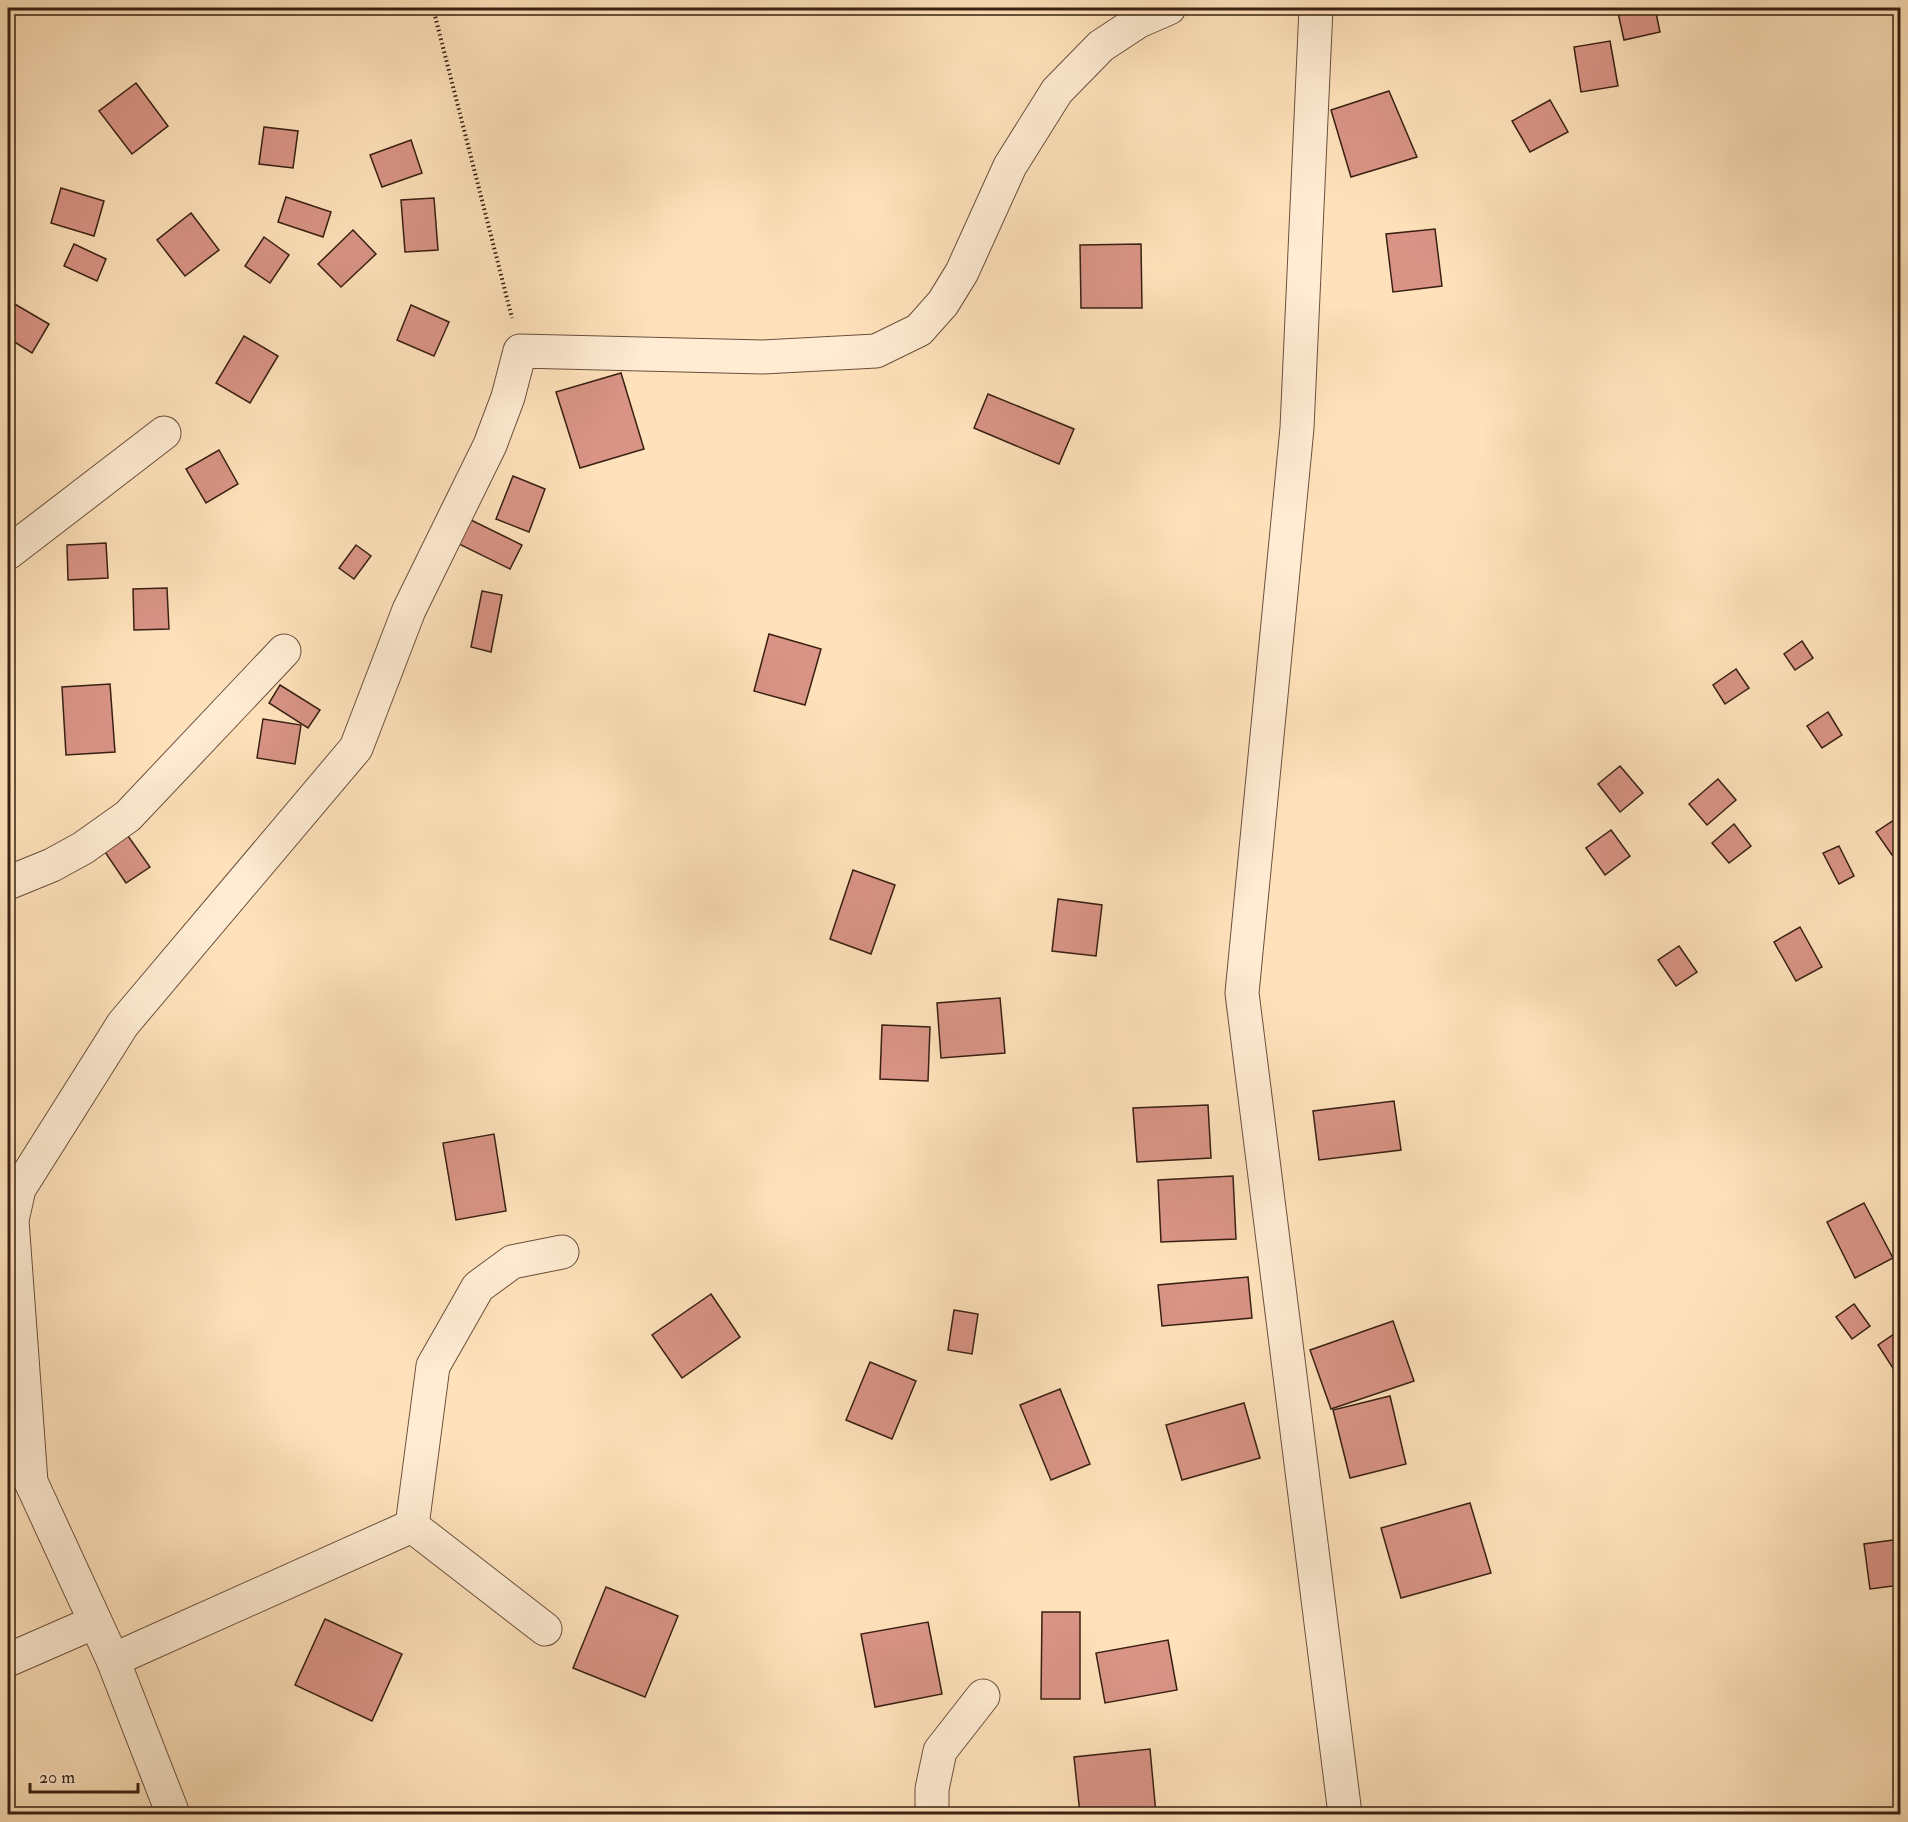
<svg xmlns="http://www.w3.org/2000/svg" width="1908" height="1822" font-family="'IM FELL Double Pica',serif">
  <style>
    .building { fill: #d99486; stroke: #382012; stroke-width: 1.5 }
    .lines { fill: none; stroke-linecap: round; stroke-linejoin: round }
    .minor-casing { stroke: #6a503c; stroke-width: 35 }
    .path { stroke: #382012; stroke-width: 4; stroke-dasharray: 1.5 3; stroke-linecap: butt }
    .minor { stroke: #ffecd3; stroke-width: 33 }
  </style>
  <rect width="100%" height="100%" fill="#ffe2bb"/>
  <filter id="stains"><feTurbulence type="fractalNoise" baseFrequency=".00333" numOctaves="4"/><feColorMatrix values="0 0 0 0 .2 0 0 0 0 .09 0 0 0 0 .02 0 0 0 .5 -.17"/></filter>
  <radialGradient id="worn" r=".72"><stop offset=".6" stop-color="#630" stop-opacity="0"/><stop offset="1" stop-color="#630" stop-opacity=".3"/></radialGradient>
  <g class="building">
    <polygon points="222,8 246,8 246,10 222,13"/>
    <polygon points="1401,8 1429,8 1402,13"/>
    <polygon points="1617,8 1655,8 1660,32 1624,40"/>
    <polygon points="1610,41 1618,86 1581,92 1574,47"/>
    <polygon points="136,83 168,126 132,154 99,111"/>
    <polygon points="1389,91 1417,157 1351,177 1331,110"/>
    <polygon points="1550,100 1568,132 1530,152 1512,121"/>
    <polygon points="264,127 298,131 293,168 259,164"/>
    <polygon points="411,140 422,173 382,187 370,155"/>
    <polygon points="61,188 104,201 94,236 51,223"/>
    <polygon points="286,197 331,212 323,237 278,222"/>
    <polygon points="434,198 438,250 405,252 401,200"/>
    <polygon points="191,213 219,250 185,276 157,240"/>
    <polygon points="1435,229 1442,286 1393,292 1386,234"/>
    <polygon points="353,230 376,254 341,287 318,264"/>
    <polygon points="264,237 289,255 270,283 245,266"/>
    <polygon points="74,244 106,259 97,281 64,266"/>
    <polygon points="1141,244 1142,308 1081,308 1080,245"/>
    <polygon points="13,303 49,324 32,353 8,338 8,312"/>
    <polygon points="411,305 449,322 434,356 397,340"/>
    <polygon points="244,336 278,356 250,403 216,383"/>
    <polygon points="621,373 644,449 580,468 556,392"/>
    <polygon points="988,394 1074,429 1059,464 974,428"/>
    <polygon points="219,450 238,484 206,503 186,469"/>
    <polygon points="513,476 545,489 529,532 496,519"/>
    <polygon points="471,520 522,545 510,569 459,544"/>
    <polygon points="106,543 108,578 68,580 67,545"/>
    <polygon points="356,545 371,556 354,579 339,568"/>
    <polygon points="167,588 169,629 134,630 133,589"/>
    <polygon points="482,591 502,595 491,652 471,647"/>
    <polygon points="769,634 821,649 805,705 754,691"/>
    <polygon points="1802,641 1813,658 1795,670 1784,654"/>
    <polygon points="1736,669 1749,688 1725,704 1713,685"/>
    <polygon points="110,684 115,752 66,755 62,687"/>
    <polygon points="280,685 320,710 308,728 269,703"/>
    <polygon points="1828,712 1842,735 1822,748 1807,726"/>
    <polygon points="263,719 301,725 295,764 257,758"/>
    <polygon points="1620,766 1643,793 1620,812 1598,784"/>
    <polygon points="1718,779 1736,800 1707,825 1689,804"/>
    <polygon points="1900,816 1900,849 1892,855 1876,832"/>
    <polygon points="1734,824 1751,846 1729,863 1712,843"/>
    <polygon points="1611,830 1630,856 1605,875 1586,848"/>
    <polygon points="128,836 150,867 126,883 105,852"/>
    <polygon points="1839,846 1854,876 1839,884 1823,853"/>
    <polygon points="853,870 895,885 871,954 830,939"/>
    <polygon points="1058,899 1102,905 1096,956 1052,951"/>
    <polygon points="1800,927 1822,967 1796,981 1774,942"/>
    <polygon points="1679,946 1697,972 1676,986 1658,960"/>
    <polygon points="1000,998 1005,1053 941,1058 937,1003"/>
    <polygon points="882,1025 930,1027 928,1081 880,1079"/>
    <polygon points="1394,1101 1401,1150 1319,1160 1313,1111"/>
    <polygon points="1208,1105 1211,1158 1137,1162 1133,1108"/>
    <polygon points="494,1134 506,1211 456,1220 443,1143"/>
    <polygon points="1233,1176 1236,1239 1161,1242 1158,1180"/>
    <polygon points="1864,1203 1893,1258 1855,1278 1827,1222"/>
    <polygon points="1248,1277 1252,1318 1162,1326 1158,1285"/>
    <polygon points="711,1294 740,1337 682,1378 652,1335"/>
    <polygon points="1854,1304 1870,1326 1852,1339 1836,1317"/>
    <polygon points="954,1310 978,1314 972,1354 948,1350"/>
    <polygon points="1393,1321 1414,1381 1331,1409 1310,1350"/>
    <polygon points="1900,1330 1900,1379 1878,1345"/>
    <polygon points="870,1362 916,1381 892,1439 846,1420"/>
    <polygon points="1060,1389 1090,1464 1051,1480 1020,1405"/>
    <polygon points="1390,1396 1406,1464 1350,1478 1333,1410"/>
    <polygon points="1244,1403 1260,1458 1182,1480 1166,1425"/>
    <polygon points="1470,1503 1491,1573 1401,1598 1381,1528"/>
    <polygon points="1900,1539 1900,1585 1870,1589 1864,1544"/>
    <polygon points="606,1587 678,1616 645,1697 573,1668"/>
    <polygon points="1042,1612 1080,1612 1080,1699 1041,1699"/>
    <polygon points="325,1619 402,1654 372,1721 295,1685"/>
    <polygon points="928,1622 942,1694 875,1707 861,1634"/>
    <polygon points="1168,1640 1177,1690 1105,1703 1096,1653"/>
    <polygon points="1150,1749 1156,1814 1080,1814 1074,1757"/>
    <polygon points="716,1811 768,1814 716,1814"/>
  </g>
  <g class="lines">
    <defs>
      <g id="minor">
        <polyline points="1316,8 1297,428 1242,993 1345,1814"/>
        <polyline points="8,553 164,433"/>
        <polyline points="8,883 52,865 83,848 128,816 284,651"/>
        <polyline points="412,1526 545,1629"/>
        <polyline points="8,1660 95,1622"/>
        <polyline points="113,1660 412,1526 433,1366 478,1287 512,1262 562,1252"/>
        <polyline points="173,1814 113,1660 31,1482 12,1220 19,1189 123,1024 356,748 409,610 490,445 508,397 520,351 763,357 876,351 919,330 943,303 962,272 1010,166 1057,91 1101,46 1139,21 1169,8"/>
        <polyline points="932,1814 932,1789 940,1751 983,1696"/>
      </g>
    </defs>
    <use href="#minor" class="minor-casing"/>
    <polyline class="path" points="433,8 512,318"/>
    <use href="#minor" class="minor"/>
  </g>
  <rect width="1908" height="1822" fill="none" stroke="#ffe2bb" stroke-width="30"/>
  <rect x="9" y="9" width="1890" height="1804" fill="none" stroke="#382012" stroke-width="3"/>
  <rect x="15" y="15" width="1878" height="1792" fill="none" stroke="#382012" stroke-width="1.5"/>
  <path d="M30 1783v9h108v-9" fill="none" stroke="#382012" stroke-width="3"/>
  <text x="39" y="1783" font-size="18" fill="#382012" stroke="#ffecd3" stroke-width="4.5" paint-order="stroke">20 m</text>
  <rect width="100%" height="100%" filter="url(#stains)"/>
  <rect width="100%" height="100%" fill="url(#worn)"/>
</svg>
